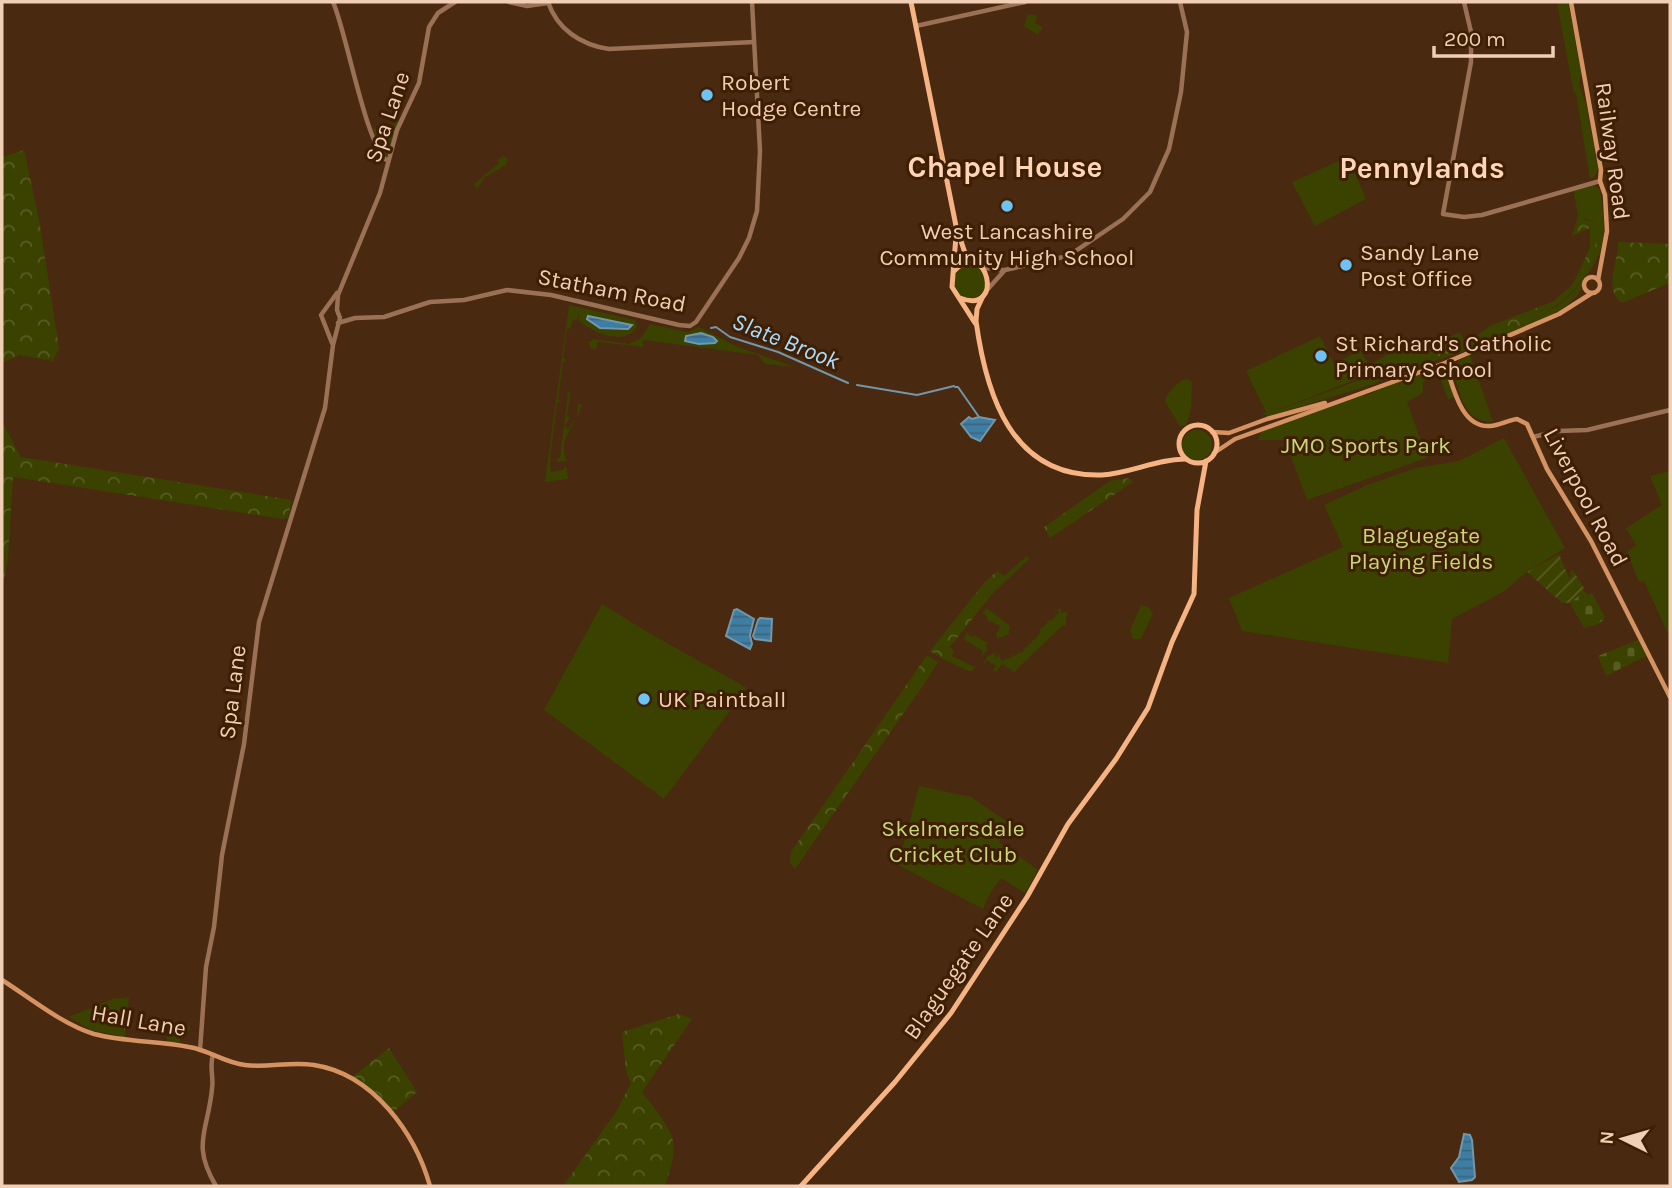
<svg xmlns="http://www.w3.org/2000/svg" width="1672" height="1188" font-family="Karla,sans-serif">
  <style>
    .green { fill: #3b4200 }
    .forest { fill: url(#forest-crowns) }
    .cemetery { fill: url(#cemetery-stones) }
    .garden { fill: url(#garden-furrows) }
    .water { fill: url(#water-rules); stroke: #7396a9; stroke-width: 2 }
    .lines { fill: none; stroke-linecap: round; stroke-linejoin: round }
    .stream { stroke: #7396a9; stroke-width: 2 }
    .tertiary { stroke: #9a7154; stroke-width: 4.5 }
    .secondary { stroke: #d59364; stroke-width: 4.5 }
    .primary { stroke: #f6b383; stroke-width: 5 }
    .poi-dot { fill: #6fc2f4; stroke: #3e1f04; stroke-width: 2.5 }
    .labels { text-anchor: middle; stroke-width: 6; stroke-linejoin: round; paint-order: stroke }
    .poi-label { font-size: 23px; fill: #f1ceb6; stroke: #3e1f04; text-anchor: start }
    .street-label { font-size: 23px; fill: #f1ceb6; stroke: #3e1f04 }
    .park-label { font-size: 23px; fill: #c8d77a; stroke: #3e1f04 }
    .water-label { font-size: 24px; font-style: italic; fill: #a9ddff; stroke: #3e1f04 }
    .district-label { font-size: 30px; font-weight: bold; fill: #ffd5b8; stroke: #3e1f04 }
  </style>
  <defs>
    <pattern id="forest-crowns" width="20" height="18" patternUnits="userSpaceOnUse" patternTransform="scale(1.75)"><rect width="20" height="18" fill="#3b4200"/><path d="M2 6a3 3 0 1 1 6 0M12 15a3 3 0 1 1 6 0" fill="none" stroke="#585c23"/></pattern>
    <pattern id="cemetery-stones" width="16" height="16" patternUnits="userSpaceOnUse" patternTransform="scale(1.75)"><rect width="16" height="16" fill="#3b4200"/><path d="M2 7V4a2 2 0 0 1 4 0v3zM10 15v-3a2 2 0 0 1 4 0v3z" fill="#585c23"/></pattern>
    <pattern id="garden-furrows" width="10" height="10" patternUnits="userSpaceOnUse" patternTransform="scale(1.75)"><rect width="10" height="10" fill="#3b4200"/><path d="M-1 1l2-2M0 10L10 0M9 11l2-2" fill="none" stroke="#585c23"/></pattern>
    <pattern id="water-rules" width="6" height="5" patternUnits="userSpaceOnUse" patternTransform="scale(1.75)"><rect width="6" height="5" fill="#3d7ea4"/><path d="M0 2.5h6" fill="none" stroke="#416478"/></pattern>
  </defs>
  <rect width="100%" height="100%" fill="#49290f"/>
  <g class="green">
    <polygon points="1557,2 1568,2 1581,73 1579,85 1586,104 1598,170 1594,177 1590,179 1576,93 1574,93 1572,84"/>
    <polygon points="1028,14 1037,16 1035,23 1043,28 1038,35 1024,26"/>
    <polygon points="503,156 508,159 506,165 485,177 477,189 474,184 499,163 497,161"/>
    <polygon points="1348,157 1366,199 1315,226 1292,182"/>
    <path d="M1591 182 1600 190C1605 227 1609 246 1585 278 1581 284 1582 291 1576 297 1557 316 1530 325 1505 336 1536 319 1581 299 1592 261 1595 249 1594 234 1595 222L1578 216 1573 188Z"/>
    <circle cx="970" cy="282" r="16"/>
    <path d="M569 305 635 320 637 327C626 347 590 332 579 320V310L578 319 572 321 570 329 567 328 563 358 566 359 565 362H563L558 399 561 400 557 403 550 458 553 460H550L551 472 563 470 566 465 568 479 545 482Z"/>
    <polygon points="650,324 688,332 699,327 738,347 795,367 765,364 758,355 644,340 642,342 644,347 598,342 596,350 590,347 589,342 593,339 629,344 641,338"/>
    <polygon points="1460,333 1464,341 1424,360 1460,351 1492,337 1493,342 1412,368 1371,385 1269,416 1261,413 1266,412 1246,371 1320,336 1334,364 1360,350 1373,373 1267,414 1378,373 1373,363 1412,340 1429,343"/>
    <path d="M1470 355 1492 419 1494 421C1463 425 1459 390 1452 367L1460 360Z"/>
    <polygon points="1439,369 1444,371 1451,383 1454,397 1448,400 1440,378 1434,377 1423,382 1423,393 1407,402 1427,458 1307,500 1285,440 1258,440 1261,432 1358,395 1368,395 1397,380"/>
    <path d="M1187 379 1192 382C1191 397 1193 413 1185 426H1180L1165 402C1166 393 1179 380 1187 379Z"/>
    <path d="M566 392 573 393 570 394 567 416 570 417 565 426 568 429 577 417 578 404H582C578 424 556 438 567 461L558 462 557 458H560L568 394Z"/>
    <circle cx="1197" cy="445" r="15"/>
    <polygon points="1504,438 1565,548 1527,572 1503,592 1452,619 1448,663 1242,631 1229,598 1343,547 1324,505 1367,485 1416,468 1459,461"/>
    <polygon points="1670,471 1670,638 1644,581 1639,582 1627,552 1636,545 1626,528 1662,505 1650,476"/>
    <polygon points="602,604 644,630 747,688 664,799 544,710"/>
    <polygon points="1141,605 1149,607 1153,614 1141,639 1133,639 1130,630"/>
    <polygon points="987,608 1009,625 1009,634 997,639 996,634 1000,627 997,624 994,626 995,623 991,621 989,623 987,618 985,620 987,616 982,613"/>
    <polygon points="1057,609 1061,609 1061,613 1067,611 1066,626 1063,625 1014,672 1002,664 996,672 993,670 996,666 992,663 989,664 990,662 987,660 981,668 987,657 994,653 996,658 998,657 997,652 1002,661 1006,659 1006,656 1007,659 1012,657 1012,653 1014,656 1018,654 1018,652 1021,653 1025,649 1023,647 1026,648 1029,645 1027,643 1030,644 1033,641 1031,639 1034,640 1041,631 1039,629 1044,627 1042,624 1045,626 1048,621 1052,620 1051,618 1053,619 1056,616 1054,612 1057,615 1059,613"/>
    <polygon points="968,631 968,634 972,637 974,635 989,644 986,645 987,650 981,657 983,651 963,639"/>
    <polygon points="950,647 954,650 952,656 975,667 972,671 968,671 941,658"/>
    <polygon points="919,786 971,797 1012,825 999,842 1038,870 1025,893 1001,878 991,892 983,909 898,865"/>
    <polygon points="129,997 125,1037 91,1030 69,1017 112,999"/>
    <polygon points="167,1025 190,1025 190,1030 180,1035 180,1043 167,1042"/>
  </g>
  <g class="forest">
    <path d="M401 118 386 157 378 147 372 127 379 131C386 128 395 124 401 118Z"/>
    <polygon points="24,150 39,219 59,348 53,361 19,355 2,363 2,157"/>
    <path d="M1581 215 1585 220 1595 222C1596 230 1598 241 1596 249 1587 297 1531 322 1493 342L1491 338 1460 351 1420 361 1476 336 1490 326 1554 301 1573 284 1590 248V228L1572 236 1578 216Z"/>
    <path d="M1618 242 1670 244V283L1622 303C1602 287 1619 262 1618 242Z"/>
    <polygon points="2,422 21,457 292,500 288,518 283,519 13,477 8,559 2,589 4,490 2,487"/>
    <polygon points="1128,478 1133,482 1050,538 1044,527 1110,481"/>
    <polygon points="1027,556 1029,559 993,593 941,658 930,651 984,583 997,571 1004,576"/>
    <polygon points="927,655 938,662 924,684 795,869 790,863 791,852"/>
    <path d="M679 1014 692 1019 642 1092C650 1102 671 1128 673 1141 676 1154 669 1174 665 1186H563L616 1112 631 1083 626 1071 622 1032Z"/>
    <polygon points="389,1048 417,1092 393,1112 352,1077"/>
  </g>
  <g class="cemetery">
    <path d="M1584 591 1588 595 1592 593 1605 617C1601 625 1592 626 1584 628L1570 603Z"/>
    <polygon points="1638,640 1646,656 1606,676 1598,656"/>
  </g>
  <polygon class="garden" points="1559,554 1569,578 1571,576 1570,572 1573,570 1584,588 1584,591 1570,603 1562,603 1527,572"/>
  <g class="water">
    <polygon points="588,316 632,325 628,329 600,328 587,319"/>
    <polygon points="701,333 713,337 717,341 715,343 699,344 685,341 686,336"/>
    <polygon points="969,417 972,419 979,417 995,420 980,441 971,437 961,424"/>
    <polygon points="737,609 754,619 750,635 752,644 750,649 726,636 734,610"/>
    <polygon points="760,618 772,619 771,641 755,639 753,636 758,620"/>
    <polygon points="1464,1134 1470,1135 1472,1140 1475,1177 1472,1180 1459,1182 1451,1168 1459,1157"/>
  </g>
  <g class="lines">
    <g class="stream">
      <polyline points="711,328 716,327 730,337 778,352 848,383"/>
      <polyline points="857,385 917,395 954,386"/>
      <polyline points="955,387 958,387 979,417"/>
    </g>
    <g class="tertiary">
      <path d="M333 2C346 30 367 151 388 161"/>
      <polyline points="509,2 527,6 548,3"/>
      <path d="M548 2C557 29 581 45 609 49L754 42"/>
      <polyline points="1464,2 1471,32 1471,62 1443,214 1464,217 1482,215 1600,181"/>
      <polyline points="916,26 1025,2"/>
      <polyline points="982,266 993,270 1005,270 1068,256 1123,219 1150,192 1169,149 1181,92 1187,32 1180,2"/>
      <polyline points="987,290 1004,271"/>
      <polyline points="338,323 355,318 384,317 430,302 464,300 507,290 551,295 679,325 690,326 696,322 739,258 749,238 757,211 760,151 752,2"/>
      <polyline points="332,343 321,315 337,293"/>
      <polyline points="1533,437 1558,431 1587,430 1670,410"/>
      <polyline points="200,1050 206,967 214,927 222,855 244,744 259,622 325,408 333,345 340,318 337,310 338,295 380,193 397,130 419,83 429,27 438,13 455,2"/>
      <path d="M213 1055C209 1066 214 1077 212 1089 208 1131 191 1144 216 1186"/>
    </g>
    <g class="secondary">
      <polyline points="1571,2 1601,170 1600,181 1605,195 1607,231 1598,280"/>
      <circle cx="1592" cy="285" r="8"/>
      <path d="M1445 363C1453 385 1460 428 1490 426 1499 426 1508 420 1517 419L1527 424 1547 469 1591 541 1670 697"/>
      <polyline points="1212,432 1229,433 1267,419 1325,403"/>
      <polyline points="1214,453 1235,439 1445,363 1559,314 1592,293"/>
      <path d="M2 980C29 997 63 1025 94 1034 125 1042 158 1041 189 1047 209 1050 225 1063 245 1065 268 1068 291 1061 314 1065 373 1074 415 1133 430 1186"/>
    </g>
    <g class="primary">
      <polyline points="911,2 956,226 965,253 975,263"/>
      <polyline points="956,236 952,287 975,323"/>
      <path d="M954 271C987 235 1006 316 960 298"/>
      <path d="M983 296 977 309 976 321C986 394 1011 478 1102 475 1131 473 1157 459 1186 459"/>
      <circle cx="1198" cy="444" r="19"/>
      <polyline points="801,1186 895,1082 951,1013 1027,897 1068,824 1116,759 1148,708 1172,642 1194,594 1197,510 1206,461"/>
    </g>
  </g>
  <g class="poi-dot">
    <circle cx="707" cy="95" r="7"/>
    <circle cx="1007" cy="206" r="7"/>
    <circle cx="1346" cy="265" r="7"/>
    <circle cx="1321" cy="356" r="7"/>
    <circle cx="644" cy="699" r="7"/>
  </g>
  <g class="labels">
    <g class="poi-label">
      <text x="721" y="90">Robert<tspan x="721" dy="26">Hodge Centre</tspan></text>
      <text x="1007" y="239" text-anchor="middle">West Lancashire<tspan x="1007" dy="26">Community High School</tspan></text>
      <text x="1360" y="260">Sandy Lane<tspan x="1360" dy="26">Post Office</tspan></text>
      <text x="1335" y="351">St Richard's Catholic<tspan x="1335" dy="26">Primary School</tspan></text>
      <text x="658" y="707">UK Paintball</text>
    </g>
    <g class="street-label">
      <text transform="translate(387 117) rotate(-71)" y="8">Spa Lane</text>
      <text transform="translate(1613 151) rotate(82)" y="8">Railway Road</text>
      <text transform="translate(612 290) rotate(11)" y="8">Statham Road</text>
      <text transform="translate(1586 497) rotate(62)" y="8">Liverpool Road</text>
      <text transform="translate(232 692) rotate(-83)" y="8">Spa Lane</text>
      <text transform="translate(958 966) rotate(-55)" y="8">Blaguegate Lane</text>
      <text transform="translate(139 1020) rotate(10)" y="8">Hall Lane</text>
    </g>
    <g class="park-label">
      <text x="1366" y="453">JMO Sports Park</text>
      <text x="1421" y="543">Blaguegate<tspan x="1421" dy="26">Playing Fields</tspan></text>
      <text x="953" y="836">Skelmersdale<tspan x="953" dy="26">Cricket Club</tspan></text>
    </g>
    <g class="water-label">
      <text transform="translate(786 341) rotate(22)" y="8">Slate Brook</text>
    </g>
    <g class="district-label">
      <text x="1005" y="177">Chapel House</text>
      <text x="1422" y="178">Pennylands</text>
    </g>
  </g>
  <rect width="1672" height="1188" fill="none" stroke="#f1ceb6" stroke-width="7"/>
  <g transform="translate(1623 1139) rotate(275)" stroke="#3e1f04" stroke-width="5" paint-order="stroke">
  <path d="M0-5L12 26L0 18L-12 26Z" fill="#f1ceb6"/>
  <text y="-10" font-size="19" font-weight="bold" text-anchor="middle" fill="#f1ceb6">N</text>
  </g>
  <path d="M1434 46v10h119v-10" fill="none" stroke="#f1ceb6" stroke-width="3.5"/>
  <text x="1444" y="46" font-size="21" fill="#f1ceb6" stroke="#3e1f04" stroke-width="5" paint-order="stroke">200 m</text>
</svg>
